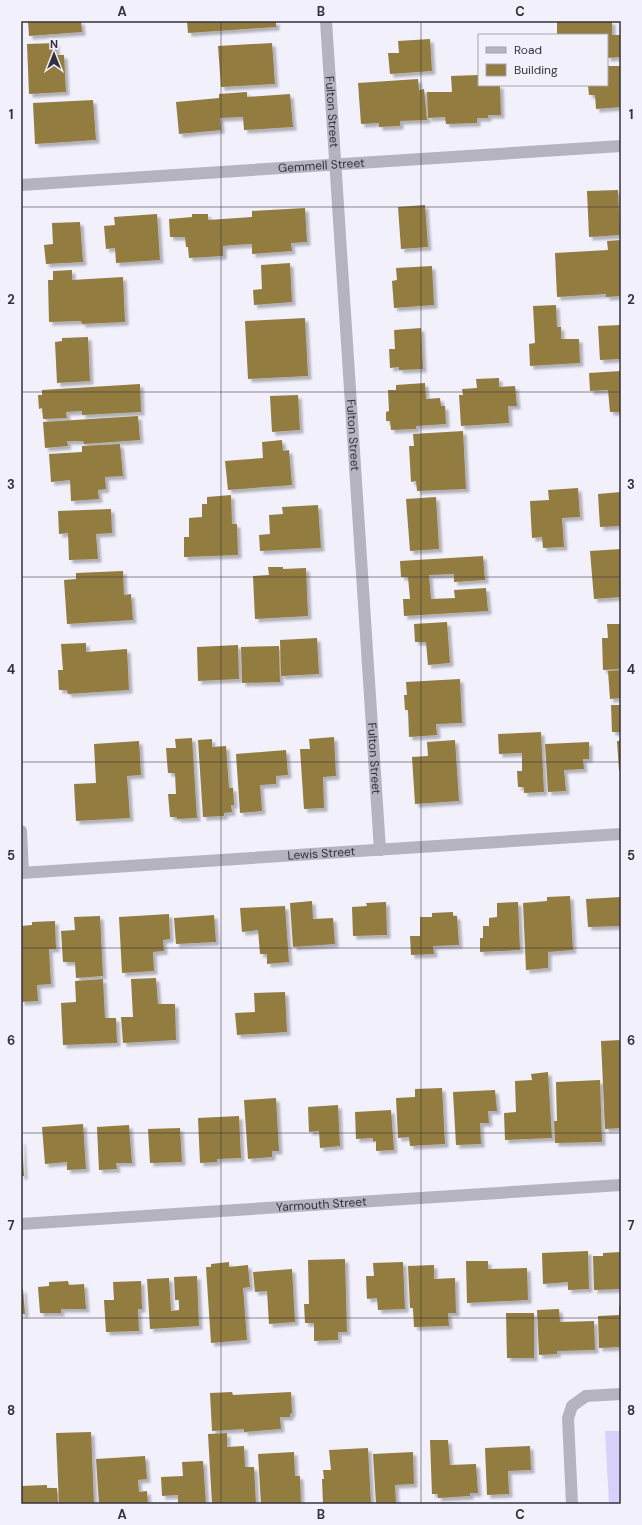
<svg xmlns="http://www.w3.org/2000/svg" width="642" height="1525" font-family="'DM Sans',sans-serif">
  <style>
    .green { fill: #d7d1fc }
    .building { fill: #937b41; filter: url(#shadow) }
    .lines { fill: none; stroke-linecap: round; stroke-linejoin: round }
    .minor { stroke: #b4b3be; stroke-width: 12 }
    .grid { fill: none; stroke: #33323c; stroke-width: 1; stroke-opacity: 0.55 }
    .labels { text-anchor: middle; stroke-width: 3; stroke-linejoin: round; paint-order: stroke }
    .street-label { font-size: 12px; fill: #33323c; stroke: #f1f0fb }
    .neatline { fill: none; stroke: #33323c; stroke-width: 1.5 }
    .grid-label { font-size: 13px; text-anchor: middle; font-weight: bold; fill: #33323c }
  </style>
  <defs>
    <filter id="shadow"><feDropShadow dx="3.5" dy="3.5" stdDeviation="1" flood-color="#0004"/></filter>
  </defs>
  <rect width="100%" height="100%" fill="#f1f0fb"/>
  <polygon class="green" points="605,1431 621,1431 621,1504 609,1504"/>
  <g class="building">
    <polygon points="28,21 81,21 82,32 29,36"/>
    <polygon points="187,21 276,21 276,27 188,33"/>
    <polygon points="557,21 612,21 612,35 621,35 621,57 607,58 607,35 557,35"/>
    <polygon points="430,39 432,71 390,74 388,53 399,53 398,41"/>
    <polygon points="56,43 56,55 64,55 66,92 29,94 27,44"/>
    <polygon points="272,43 275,84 221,87 218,46"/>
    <polygon points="607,66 621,66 621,107 596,109 595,95 589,95 588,85 607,85"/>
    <polygon points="479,75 479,85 500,85 501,115 488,115 488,118 477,118 477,123 446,124 445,117 428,118 427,92 452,92 451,76"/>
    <polygon points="418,79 419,90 424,89 427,120 400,121 400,126 379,127 379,123 361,124 358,83"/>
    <polygon points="247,92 247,97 290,94 293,127 244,130 243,117 220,118 221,130 179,134 176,102 219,98 219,94"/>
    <polygon points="93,100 96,140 35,144 33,103"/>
    <polygon points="618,190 620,235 589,237 587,191"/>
    <polygon points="425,205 428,247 401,249 398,207"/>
    <polygon points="305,208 307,242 291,243 292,251 252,254 252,244 233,245 223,246 223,256 189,258 188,247 186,247 185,237 170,237 169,219 192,217 192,214 208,214 208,220 252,217 252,211"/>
    <polygon points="157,214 160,260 116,263 115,248 106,249 104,226 115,225 114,217"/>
    <polygon points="80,222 83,262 46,264 44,245 53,244 52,223"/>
    <polygon points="621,240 621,296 606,297 606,294 557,297 555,253 608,250 607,241"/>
    <polygon points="290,263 292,302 254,305 253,290 262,289 261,265"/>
    <polygon points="432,266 434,305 394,308 392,281 397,280 396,268"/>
    <polygon points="72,270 72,280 123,277 125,322 82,324 81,321 49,322 48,280 53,280 53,271"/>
    <polygon points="556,305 557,327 561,327 561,339 579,339 580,363 530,366 529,344 535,343 533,306"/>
    <polygon points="305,318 308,376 248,379 245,321"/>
    <polygon points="621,325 621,359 600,360 598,326"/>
    <polygon points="421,328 423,369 399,370 399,367 390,368 389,349 395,349 394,330"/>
    <polygon points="88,337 90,381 57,383 55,342 62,341 62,338"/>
    <polygon points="621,371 621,412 610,412 608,390 590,391 589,373"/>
    <polygon points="499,378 499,387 515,386 517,406 508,406 509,423 461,426 459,395 463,395 462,389 477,388 476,379"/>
    <polygon points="425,383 426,399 440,398 441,406 445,406 446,424 416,426 416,429 391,430 390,421 386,421 386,412 389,411 388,390 396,390 396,385"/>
    <polygon points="140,384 141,412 82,415 82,411 66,412 67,418 43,419 42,408 39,409 38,395 42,395 42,390"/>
    <polygon points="298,395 300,430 272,432 270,396"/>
    <polygon points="138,416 140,440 84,444 83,441 67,441 68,446 45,448 43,422"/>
    <polygon points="463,431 466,489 417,491 416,481 411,482 409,446 414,446 413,434"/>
    <polygon points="282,440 283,451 289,450 292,485 228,490 225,461 263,458 262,442"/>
    <polygon points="120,444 123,476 105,477 106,489 98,490 99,499 71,501 70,480 51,482 49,454 82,452 82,446"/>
    <polygon points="578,488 580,517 562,518 564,547 543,548 542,537 532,538 530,501 549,500 548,490"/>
    <polygon points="621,492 621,526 600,527 598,494"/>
    <polygon points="231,495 232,524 237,524 238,555 184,557 184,537 189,537 189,518 202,517 202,504 207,504 207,497"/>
    <polygon points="436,497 439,549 410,551 406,499"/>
    <polygon points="318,505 321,548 260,551 259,535 270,534 269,515 283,514 282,507"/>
    <polygon points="111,509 112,533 96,534 98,559 69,560 68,533 59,534 58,511"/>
    <polygon points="621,549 621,597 594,599 590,551"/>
    <polygon points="483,556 485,580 454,582 454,574 429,575 431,599 455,598 454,590 486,588 488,611 404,616 403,599 410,599 408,577 401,577 400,561"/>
    <polygon points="268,567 283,567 283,569 306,568 308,616 255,619 253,576 269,575"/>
    <polygon points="123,571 124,595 131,594 133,620 67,624 64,580 76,579 76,573"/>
    <polygon points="447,622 450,663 428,665 426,642 415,642 414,624"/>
    <polygon points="607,624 621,624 621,669 603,670 602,638 608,638"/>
    <polygon points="317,638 319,674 281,676 280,640"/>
    <polygon points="86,643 86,652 127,649 129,690 68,694 67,690 59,690 58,670 63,670 61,644"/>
    <polygon points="238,645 239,679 198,681 197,647"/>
    <polygon points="279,646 280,682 242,683 241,647"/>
    <polygon points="621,670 621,698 610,699 608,671"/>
    <polygon points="460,679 462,723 436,724 437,735 409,737 408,710 405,710 404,695 407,695 406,682"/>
    <polygon points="611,705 621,705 621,732 612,732"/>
    <polygon points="541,732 544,792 524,793 524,787 518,787 517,771 522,771 522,753 499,754 498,734"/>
    <polygon points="334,737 336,776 323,777 324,808 304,809 300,749 310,749 309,739"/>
    <polygon points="192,738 197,818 177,819 177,817 170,817 168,794 176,794 175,773 168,773 166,748 176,748 175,739"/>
    <polygon points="212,739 212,747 226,746 229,788 233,788 234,805 231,805 232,812 224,813 224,816 203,817 198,740"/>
    <polygon points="455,740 459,801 415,804 412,757 428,756 427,742"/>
    <polygon points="139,741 141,775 127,776 130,818 76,821 74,784 96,783 94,744"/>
    <polygon points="617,741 621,741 621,770 619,770"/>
    <polygon points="589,742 589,759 583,759 584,769 564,770 566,791 548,792 545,744"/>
    <polygon points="286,750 288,775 276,776 276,784 260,785 262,811 240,813 236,754"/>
    <polygon points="570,896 573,950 548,952 548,968 526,970 523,903 547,901 547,897"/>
    <polygon points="621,897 621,926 588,927 586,899"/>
    <polygon points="312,901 313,919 333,918 335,944 293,947 290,903"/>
    <polygon points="386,902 387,935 353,936 352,907 367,906 366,903"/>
    <polygon points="518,902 520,950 480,952 480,938 483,938 483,926 489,926 489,918 497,917 497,903"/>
    <polygon points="285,906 289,962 267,964 267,954 260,954 258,930 242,932 240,908"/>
    <polygon points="453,912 453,916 457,916 459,945 433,946 434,954 411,955 410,936 420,936 420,917 432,917 432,913"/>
    <polygon points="169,914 170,939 163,940 164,951 153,952 154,971 122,973 119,917"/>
    <polygon points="214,915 216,942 176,944 174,918"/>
    <polygon points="100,916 103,976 76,978 75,962 63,962 61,931 75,930 74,917"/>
    <polygon points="55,921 56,949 49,949 51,984 37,985 38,1001 21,1002 21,926 32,925 32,922"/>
    <polygon points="156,978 158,1004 175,1004 176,1040 123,1043 121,1017 133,1017 131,979"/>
    <polygon points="103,979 105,1018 116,1018 117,1043 63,1045 61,1003 76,1002 75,981"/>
    <polygon points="285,992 287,1032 237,1035 235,1013 255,1012 254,993"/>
    <polygon points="621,1040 621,1128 605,1129 601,1041"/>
    <polygon points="548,1072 552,1138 505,1140 504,1113 516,1112 515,1081 532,1080 531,1074"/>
    <polygon points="600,1080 602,1142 555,1143 554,1121 557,1121 556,1082"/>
    <polygon points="442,1088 445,1144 410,1146 409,1137 398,1138 396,1098 415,1097 415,1089"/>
    <polygon points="495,1090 497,1111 488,1111 489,1123 480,1123 481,1144 456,1145 453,1092"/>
    <polygon points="276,1098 279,1151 272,1151 272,1157 248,1159 244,1100"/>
    <polygon points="338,1105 340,1146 320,1148 319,1131 309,1132 308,1107"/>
    <polygon points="391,1110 394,1150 376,1151 376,1141 373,1142 373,1138 356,1139 355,1112"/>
    <polygon points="239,1116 241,1158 217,1159 217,1162 200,1163 198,1118"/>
    <polygon points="83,1124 86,1169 67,1170 67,1162 45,1164 42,1127"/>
    <polygon points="129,1125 132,1163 116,1163 117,1169 99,1170 97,1127"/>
    <polygon points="180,1128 182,1162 150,1163 148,1129"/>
    <polygon points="21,1141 22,1141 24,1176 21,1176"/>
    <polygon points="588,1251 589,1289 568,1290 568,1282 543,1284 542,1253"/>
    <polygon points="621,1252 621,1289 594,1290 593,1256 603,1256 603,1253"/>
    <polygon points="345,1259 347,1332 338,1332 338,1340 314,1341 314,1323 305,1323 304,1304 309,1304 308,1260"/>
    <polygon points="466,1261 488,1261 488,1269 527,1268 528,1300 467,1303"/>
    <polygon points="229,1262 229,1267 248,1265 250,1287 243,1288 247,1340 211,1343 206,1267 211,1267 211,1264"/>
    <polygon points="403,1262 405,1309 378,1310 377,1298 367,1299 366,1276 374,1276 373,1263"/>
    <polygon points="434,1265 434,1279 455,1278 456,1313 448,1313 449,1326 414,1327 413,1308 410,1308 408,1266"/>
    <polygon points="292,1269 295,1322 269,1324 267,1291 255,1292 253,1272"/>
    <polygon points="197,1276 199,1326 150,1329 147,1279 169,1278 171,1311 179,1310 179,1300 175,1300 174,1277"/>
    <polygon points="68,1281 69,1285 84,1284 86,1309 61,1309 61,1313 40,1313 38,1287 49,1286 49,1282"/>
    <polygon points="141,1281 142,1309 138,1309 139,1331 106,1332 104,1300 114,1300 113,1282"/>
    <polygon points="21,1289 23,1289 25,1314 21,1314"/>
    <polygon points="619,1306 621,1306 621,1347 599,1348 598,1316 619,1315"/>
    <polygon points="559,1309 560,1322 594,1321 595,1350 557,1351 557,1354 539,1355 537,1310"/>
    <polygon points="506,1313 534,1313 534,1358 507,1358"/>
    <polygon points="232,1392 233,1395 291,1392 292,1413 290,1414 290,1417 280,1417 281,1429 244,1432 244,1429 212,1431 210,1393"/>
    <polygon points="91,1432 94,1504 59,1504 56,1433"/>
    <polygon points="227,1433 227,1447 244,1446 245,1467 254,1467 256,1504 212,1504 208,1434"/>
    <polygon points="430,1440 448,1440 450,1465 476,1464 478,1493 470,1493 470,1496 438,1498 438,1494 432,1494"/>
    <polygon points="530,1446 531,1470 508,1471 509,1494 487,1495 485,1448"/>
    <polygon points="368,1448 371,1504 323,1504 322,1479 324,1479 323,1470 331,1470 329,1450"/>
    <polygon points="294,1452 295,1476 300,1476 301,1504 261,1504 258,1454"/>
    <polygon points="413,1452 414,1484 395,1485 396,1503 376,1504 373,1454"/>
    <polygon points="145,1456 147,1479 138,1480 139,1492 147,1491 148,1504 99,1504 96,1459"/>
    <polygon points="203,1461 206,1504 178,1504 178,1495 162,1496 161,1477 183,1476 182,1462"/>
    <polygon points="47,1485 47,1488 57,1488 58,1504 21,1504 21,1486"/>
  </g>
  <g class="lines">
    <g class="minor">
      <path id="s1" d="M326 21 380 850"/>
      <path id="s2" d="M21 185 621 146"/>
      <polyline points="21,831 23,873"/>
      <path id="s3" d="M21 873 621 834"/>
      <path id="s4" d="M21 1224 621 1185"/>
      <polyline points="572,1504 568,1418 572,1406 586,1396 621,1394"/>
    </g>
  </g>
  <path class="grid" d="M221 21V1504M421 21V1504M21 207H621M21 392H621M21 577H621M21 762H621M21 948H621M21 1133H621M21 1318H621"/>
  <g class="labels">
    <g class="street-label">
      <text dy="4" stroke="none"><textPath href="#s1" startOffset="91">Fulton Street</textPath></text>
      <text dy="4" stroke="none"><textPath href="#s2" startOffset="301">Gemmell Street</textPath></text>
      <text dy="4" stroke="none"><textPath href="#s1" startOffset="415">Fulton Street</textPath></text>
      <text dy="4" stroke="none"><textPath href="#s1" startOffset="739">Fulton Street</textPath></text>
      <text dy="4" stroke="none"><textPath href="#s3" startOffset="301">Lewis Street</textPath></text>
      <text dy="4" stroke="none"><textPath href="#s4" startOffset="301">Yarmouth Street</textPath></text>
    </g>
  </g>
  <rect width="642" height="1525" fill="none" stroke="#f1f0fb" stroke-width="44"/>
  <rect x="478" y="34" width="130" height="52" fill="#f1f0fb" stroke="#a5a4af"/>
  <rect x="486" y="47" width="20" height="6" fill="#b4b3be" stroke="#a5a4af"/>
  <text x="514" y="54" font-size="12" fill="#33323c">Road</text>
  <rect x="486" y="64" width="20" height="12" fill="#937b41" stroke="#a5a4af"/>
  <text x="514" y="74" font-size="12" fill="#33323c">Building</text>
  <g transform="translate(54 54)" stroke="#f1f0fb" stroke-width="3" paint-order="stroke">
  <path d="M0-3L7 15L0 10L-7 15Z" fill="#33323c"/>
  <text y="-6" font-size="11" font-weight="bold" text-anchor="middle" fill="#33323c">N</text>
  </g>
  <rect x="22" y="22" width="598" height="1481" class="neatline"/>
  <g class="grid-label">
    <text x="122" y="16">A</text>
    <text x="321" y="16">B</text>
    <text x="520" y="16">C</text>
    <text x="11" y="119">1</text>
    <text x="631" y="119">1</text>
    <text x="11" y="304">2</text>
    <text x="631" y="304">2</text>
    <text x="11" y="489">3</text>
    <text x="631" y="489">3</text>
    <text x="11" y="674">4</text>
    <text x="631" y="674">4</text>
    <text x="11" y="860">5</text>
    <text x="631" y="860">5</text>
    <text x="11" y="1045">6</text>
    <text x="631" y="1045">6</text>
    <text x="11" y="1230">7</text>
    <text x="631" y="1230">7</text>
    <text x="11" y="1415">8</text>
    <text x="631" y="1415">8</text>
    <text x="122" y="1519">A</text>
    <text x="321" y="1519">B</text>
    <text x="520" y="1519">C</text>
  </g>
</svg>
